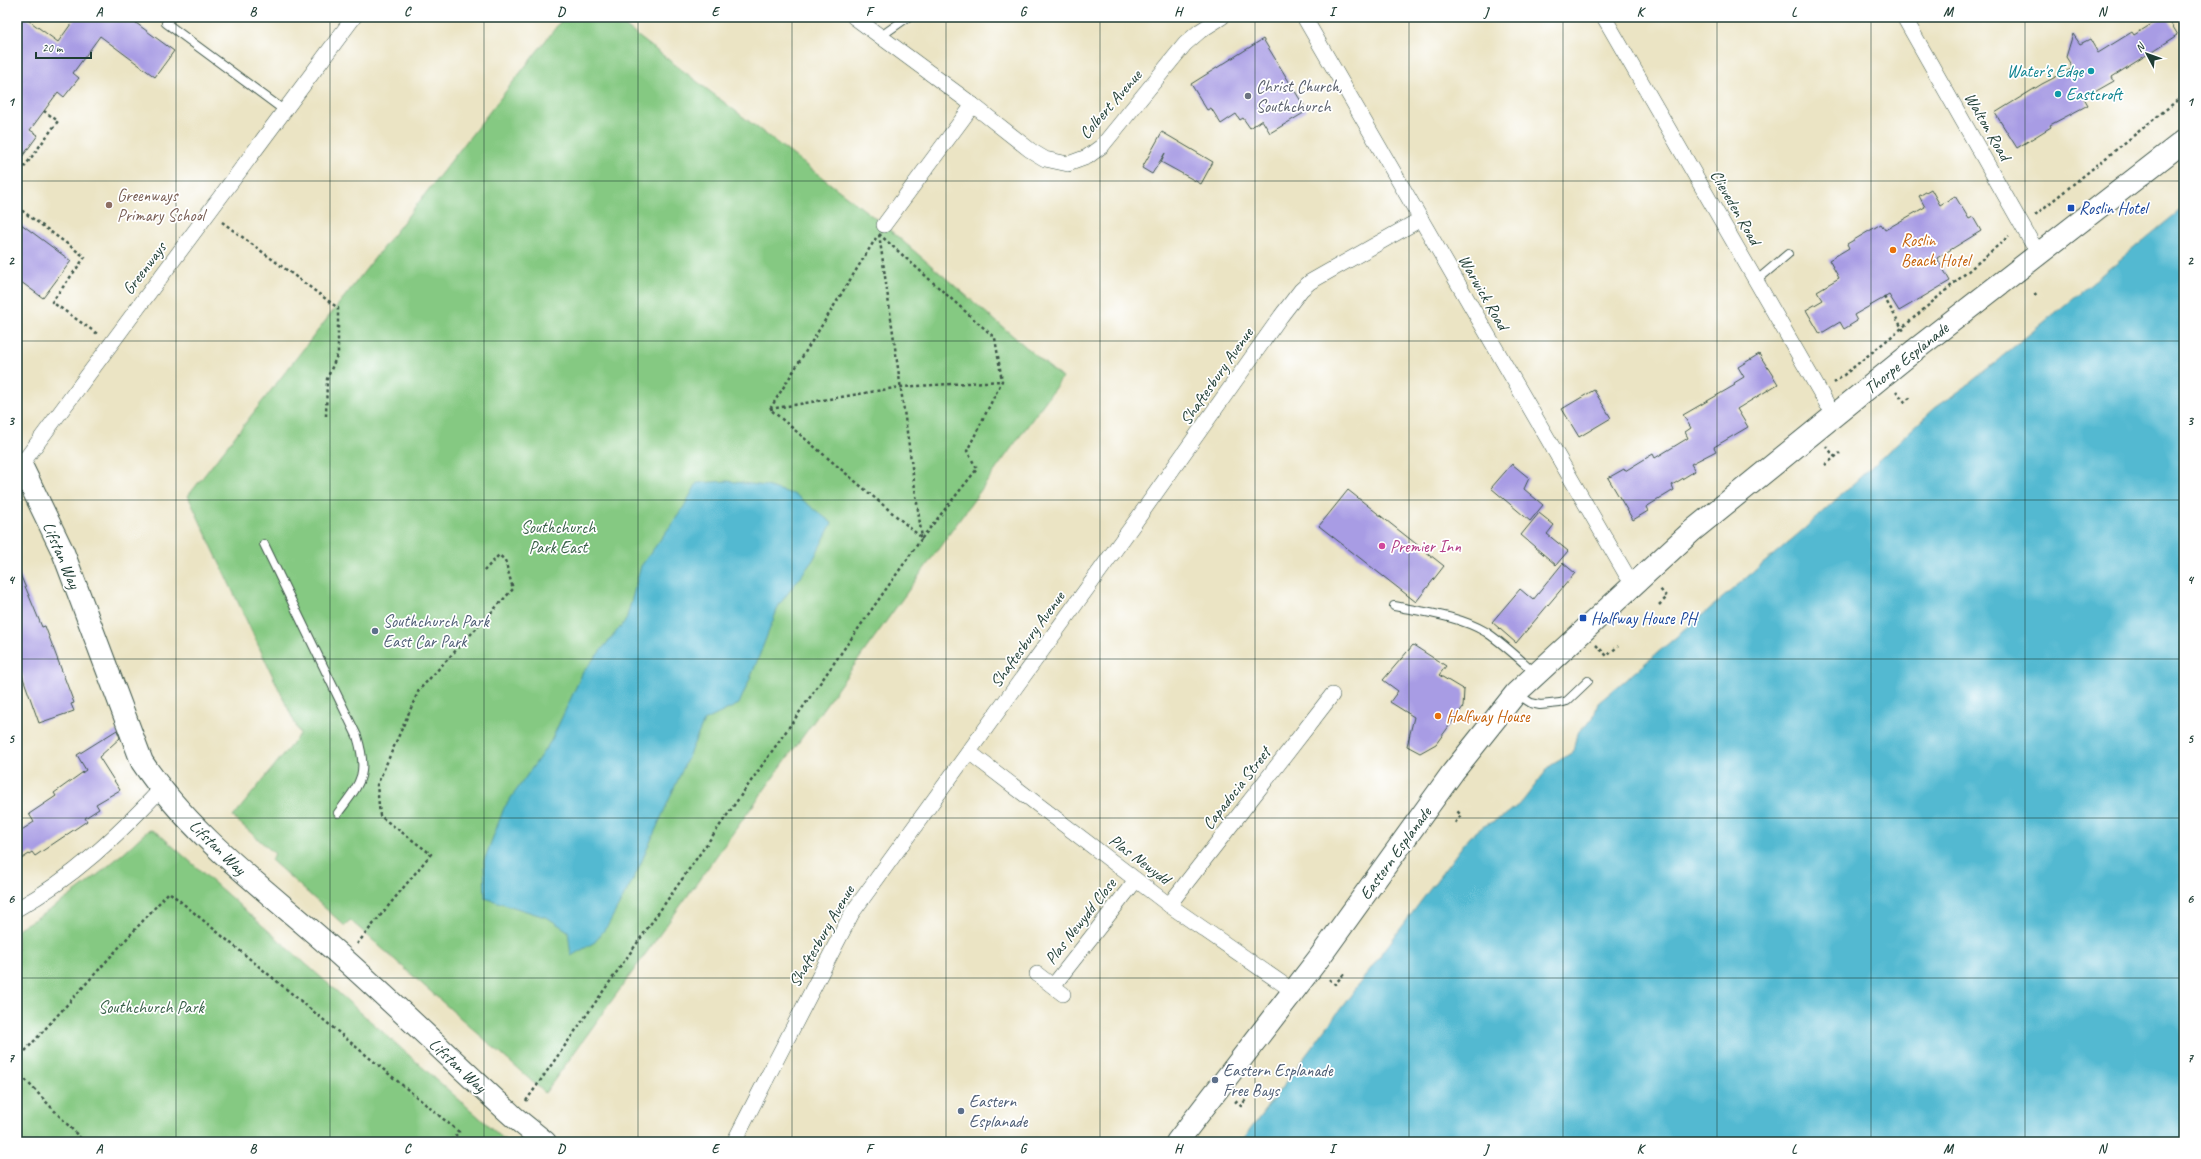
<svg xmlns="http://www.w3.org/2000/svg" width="2201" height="1159" font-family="Caveat,sans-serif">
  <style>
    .green { fill: #85c982; stroke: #52835b }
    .water { fill: #53b9d1; stroke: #397b82 }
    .building { fill: #a89ce4 }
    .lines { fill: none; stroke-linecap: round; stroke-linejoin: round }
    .lane-casing { stroke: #3e564a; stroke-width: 10 }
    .street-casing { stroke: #3e564a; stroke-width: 16 }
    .secondary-casing { stroke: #3e564a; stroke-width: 24 }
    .path { stroke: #3e564a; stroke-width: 2.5; stroke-dasharray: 3 3; stroke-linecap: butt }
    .lane { stroke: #fff; stroke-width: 8 }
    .street { stroke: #fff; stroke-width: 15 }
    .secondary { stroke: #fff; stroke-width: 22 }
    .grid { fill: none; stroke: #1f3d34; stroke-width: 1; stroke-opacity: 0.55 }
    .culture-dot { fill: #0f9aa8; stroke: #fff; stroke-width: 1.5 }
    .worship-dot { fill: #6b7280; stroke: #fff; stroke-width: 1.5 }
    .education-dot { fill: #8d6e63; stroke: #fff; stroke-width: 1.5 }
    .transit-dot { fill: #1a4fb4; stroke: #fff; stroke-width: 1.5 }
    .food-dot { fill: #e8710a; stroke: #fff; stroke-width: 1.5 }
    .hotel-dot { fill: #d1479c; stroke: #fff; stroke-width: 1.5 }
    .service-dot { fill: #5c6f8a; stroke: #fff; stroke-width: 1.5 }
    .labels { text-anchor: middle; stroke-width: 3.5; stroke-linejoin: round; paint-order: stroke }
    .culture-label { font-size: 17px; fill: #0d838f; stroke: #fff; text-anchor: end }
    .worship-label { font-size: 17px; fill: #5b616d; stroke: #fff; text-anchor: start }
    .street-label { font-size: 17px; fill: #1f3d34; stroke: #fff }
    .education-label { font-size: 17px; fill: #785e54; stroke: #fff; text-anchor: start }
    .transit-label { font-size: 17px; fill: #164399; stroke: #fff; text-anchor: start }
    .food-label { font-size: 17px; fill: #c56008; stroke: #fff; text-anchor: start }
    .park-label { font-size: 17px; fill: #386048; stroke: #fff }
    .hotel-label { font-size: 17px; fill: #b23c85; stroke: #fff; text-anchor: start }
    .service-label { font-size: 17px; fill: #4e5e75; stroke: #fff; text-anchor: start }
    .neatline { fill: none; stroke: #1f3d34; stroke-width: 1.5 }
    .grid-label { font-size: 13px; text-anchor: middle; font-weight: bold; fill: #1f3d34 }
  </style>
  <rect width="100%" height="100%" fill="#fff"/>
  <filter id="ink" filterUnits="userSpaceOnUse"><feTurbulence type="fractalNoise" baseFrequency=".025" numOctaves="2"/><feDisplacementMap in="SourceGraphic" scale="8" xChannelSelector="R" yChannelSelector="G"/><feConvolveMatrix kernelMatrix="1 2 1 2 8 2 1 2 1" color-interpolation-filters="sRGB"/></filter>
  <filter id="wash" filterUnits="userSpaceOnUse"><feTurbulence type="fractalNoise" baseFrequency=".012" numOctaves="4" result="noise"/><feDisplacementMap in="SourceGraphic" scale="16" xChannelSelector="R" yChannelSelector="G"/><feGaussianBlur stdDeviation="0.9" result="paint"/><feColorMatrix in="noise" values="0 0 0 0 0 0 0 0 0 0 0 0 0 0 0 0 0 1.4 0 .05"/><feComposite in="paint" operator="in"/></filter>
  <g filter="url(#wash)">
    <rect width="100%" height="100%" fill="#ebe4c4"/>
    <g class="green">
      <polygon points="564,17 613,17 884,225 1062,378 545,1093 350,920 345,926 271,860 275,854 233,817 300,734 188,496"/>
      <path d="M151 830 159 834 507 1142H17V929C65 904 108 868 147 831Z"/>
    </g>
    <g class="water">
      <polygon points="2184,207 2184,1142 1241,1142 1469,837 1484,826 1504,816 1522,802 1550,766 1573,752 1577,733 1593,719 1598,703 1804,529 1935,408 1965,387"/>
      <polygon points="728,481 766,486 796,495 832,523 813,560 779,605 754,669 739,704 704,721 636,874 608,925 595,942 571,956 568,931 548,918 485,898 484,861 504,808 551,741 583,672 626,620 641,566 682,510 697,483"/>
    </g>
    <g id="blocks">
      <g class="building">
        <polygon points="17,17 24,17 58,42 76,17 140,17 136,23 174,51 155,77 100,36 73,73 79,78 64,97 58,92 30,130 38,135 17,164"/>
        <polygon points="2163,17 2167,17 2178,35 2112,77 2114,81 2084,98 2088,105 2050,125 2051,127 2017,148 1995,113 2042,84 2073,68 2066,57 2073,34 2080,44 2090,39 2098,53 2132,32 2134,35"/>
        <polygon points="1263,39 1307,111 1270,133 1262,120 1250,128 1243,118 1240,120 1236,114 1221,124 1211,108 1207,110 1191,84"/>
        <polygon points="1162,132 1213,162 1201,184 1161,162 1165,153 1152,174 1142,168"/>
        <polygon points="1931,189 1940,205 1955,196 1969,219 1973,217 1981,231 1937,258 1950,281 1899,311 1889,295 1854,315 1857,321 1844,329 1840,322 1820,334 1806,310 1823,300 1817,291 1839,278 1829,260 1849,248 1847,244 1881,224 1885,230 1925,207 1919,196"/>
        <polygon points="17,221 71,261 43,298 17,279"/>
        <polygon points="1759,354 1778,384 1737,409 1748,427 1714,447 1716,451 1691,464 1695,471 1672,485 1674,490 1646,507 1648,511 1633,520 1608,478 1624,469 1625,471 1653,454 1655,458 1688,438 1685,432 1691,428 1683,415 1735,385 1734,383 1744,377 1738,367"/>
        <polygon points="1594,390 1611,418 1579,437 1562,409"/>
        <polygon points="1512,464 1529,478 1524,489 1543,505 1530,521 1491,488"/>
        <polygon points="1348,490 1444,566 1416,602 1319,526"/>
        <polygon points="1539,513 1554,525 1547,534 1568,551 1556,565 1521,535"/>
        <polygon points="1563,563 1575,573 1516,643 1492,622 1520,589 1533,600"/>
        <polygon points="17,567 42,627 45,626 74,703 71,704 74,711 39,723 17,661"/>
        <polygon points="1413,645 1446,666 1439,675 1464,690 1463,707 1436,744 1420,753 1407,746 1414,717 1390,702 1398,691 1383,680"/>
        <polygon points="117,730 120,738 99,757 120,790 96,804 99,809 85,818 87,821 35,856 32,852 17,862 17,833 34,822 29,814 56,796 54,793 86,770 77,755"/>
      </g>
    </g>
  </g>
  <g filter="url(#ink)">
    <use href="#blocks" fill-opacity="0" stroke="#3e564a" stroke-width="1"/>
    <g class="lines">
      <defs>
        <g id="lane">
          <polyline points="171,17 166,23 285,111"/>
          <polyline points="881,36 908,17"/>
          <polyline points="1756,281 1788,254"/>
          <path d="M264 544 357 736C369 775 361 782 338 813"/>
          <path d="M1394 606C1424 612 1459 616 1486 632 1504 644 1520 659 1536 674"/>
          <polyline points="1517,694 1531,703 1540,705 1560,703 1567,701 1588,681"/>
        </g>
        <g id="street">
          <polyline points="854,17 973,105 1030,150 1045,159 1068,164 1087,157 1102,146 1185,44 1200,31 1222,17"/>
          <polyline points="1304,17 1626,574 1634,584"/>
          <polyline points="1604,17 1827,404 1836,414"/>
          <polyline points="1904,17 2032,243 2040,252"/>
          <polyline points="884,225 973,105"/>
          <polyline points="21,465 354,17"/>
          <polyline points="969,752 1169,905 1293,991"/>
          <polyline points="1169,905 1332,695"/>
          <path d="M17 909C73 878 117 836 160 790"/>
          <polyline points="1037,974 1063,994"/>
          <polyline points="1053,986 1136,880"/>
          <polyline points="734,1142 852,913 1133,525 1281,316 1301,290 1310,282 1421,219"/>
        </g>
        <g id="secondary">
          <path d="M17 462 21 465 63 552 142 762C192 837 268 891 334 950 396 1005 454 1062 514 1117L545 1142"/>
          <polyline points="1177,1142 1319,958 1453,772 1516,693 1692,531 1915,350 2184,141"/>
        </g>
      </defs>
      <use href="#lane" class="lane-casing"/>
      <use href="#street" class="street-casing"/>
      <use href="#secondary" class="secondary-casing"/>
      <g class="path">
        <polyline points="17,177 58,121 44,111"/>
        <polyline points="17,207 85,257 52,302 99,335"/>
        <polyline points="2035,215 2184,95"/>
        <polyline points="222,222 338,308 338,353 327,379 326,416"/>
        <polygon points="879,234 995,338 1002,381 967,451 977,469 922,538"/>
        <polyline points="2034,295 2038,292"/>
        <polyline points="1884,297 1905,333"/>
        <polyline points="1834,383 1902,328 2009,236"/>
        <polyline points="1896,391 1905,402 1912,396"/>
        <polyline points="770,409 900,387 1002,381"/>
        <polyline points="1826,446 1835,457"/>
        <polyline points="1825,465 1840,453"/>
        <polyline points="1659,605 1667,597 1659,588"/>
        <polyline points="1596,645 1607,656 1618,646"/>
        <polyline points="1455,823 1461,815 1456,810"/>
        <polyline points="357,944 431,854 380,816 377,785 419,690 513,589 505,560 499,555 482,573"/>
        <polyline points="1329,979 1335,984 1344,974"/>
        <polyline points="17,1060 169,892 459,1132 450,1142"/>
        <polyline points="17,1071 84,1142"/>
        <polyline points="526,1101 922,538 770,409 876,238"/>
        <polyline points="1235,1101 1241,1106 1247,1098"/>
      </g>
      <use href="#lane" class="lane"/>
      <use href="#street" class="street"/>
      <use href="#secondary" class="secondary"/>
    </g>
  </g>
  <path class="grid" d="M176 17V1142M330 17V1142M484 17V1142M638 17V1142M792 17V1142M946 17V1142M1100 17V1142M1255 17V1142M1409 17V1142M1563 17V1142M1717 17V1142M1871 17V1142M2025 17V1142M17 181H2184M17 341H2184M17 500H2184M17 659H2184M17 818H2184M17 978H2184"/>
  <g class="culture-dot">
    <circle cx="2091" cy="71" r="4"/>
    <circle cx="2058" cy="94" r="4"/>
  </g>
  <circle class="worship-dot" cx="1248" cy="96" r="4"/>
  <circle class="education-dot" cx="109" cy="205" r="4"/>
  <g class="transit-dot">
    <rect x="2067" y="204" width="8" height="8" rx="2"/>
    <rect x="1579" y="614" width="8" height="8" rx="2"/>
  </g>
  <g class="food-dot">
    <circle cx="1893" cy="250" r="4"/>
    <circle cx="1438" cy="716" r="4"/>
  </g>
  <circle class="hotel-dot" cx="1382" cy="546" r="4"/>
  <g class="service-dot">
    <circle cx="375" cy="631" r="4"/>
    <circle cx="1215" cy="1080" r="4"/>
    <circle cx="961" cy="1111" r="4"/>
  </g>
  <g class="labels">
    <g class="culture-label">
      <text x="2083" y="77">Water's Edge</text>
      <text x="2066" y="100" text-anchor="start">Eastcroft</text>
    </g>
    <g class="worship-label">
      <text x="1256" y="92">Christ Church,<tspan x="1256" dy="20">Southchurch</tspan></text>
    </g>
    <g class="street-label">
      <text transform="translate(1110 104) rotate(-49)" y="6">Colbert Avenue</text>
      <text transform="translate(1988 126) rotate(60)" y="6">Walton Road</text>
      <text transform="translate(1736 207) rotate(60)" y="6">Clieveden Road</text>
      <text transform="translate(144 268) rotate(-53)" y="6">Greenways</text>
      <text transform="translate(1484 292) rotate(60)" y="6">Warwick Road</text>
      <text transform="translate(1906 358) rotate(-39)" y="6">Thorpe Esplanade</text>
      <text transform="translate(1216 376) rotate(-55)" y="6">Shaftesbury Avenue</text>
      <text transform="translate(62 555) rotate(67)" y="6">Lifstan Way</text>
      <text transform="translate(1027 639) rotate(-54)" y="6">Shaftesbury Avenue</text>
      <text transform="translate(1236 788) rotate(-52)" y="6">Capadocia Street</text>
      <text transform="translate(218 847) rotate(44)" y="6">Lifstan Way</text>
      <text transform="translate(1395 853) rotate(-54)" y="6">Eastern Esplanade</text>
      <text transform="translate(1140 859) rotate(37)" y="6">Plas Newydd</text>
      <text transform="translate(1080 921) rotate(-52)" y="6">Plas Newydd Close</text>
      <text transform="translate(821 936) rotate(-60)" y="6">Shaftesbury Avenue</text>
      <text transform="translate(458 1065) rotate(43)" y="6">Lifstan Way</text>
    </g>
    <g class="education-label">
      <text x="117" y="201">Greenways<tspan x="117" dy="20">Primary School</tspan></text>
    </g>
    <g class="transit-label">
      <text x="2079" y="214">Roslin Hotel</text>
      <text x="1591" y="624">Halfway House PH</text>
    </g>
    <g class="food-label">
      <text x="1901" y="246">Roslin<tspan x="1901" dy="20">Beach Hotel</tspan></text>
      <text x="1446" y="722">Halfway House</text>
    </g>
    <g class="park-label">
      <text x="558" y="533">Southchurch<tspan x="558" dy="20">Park East</tspan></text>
      <text x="151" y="1013">Southchurch Park</text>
    </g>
    <g class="hotel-label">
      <text x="1390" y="552">Premier Inn</text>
    </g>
    <g class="service-label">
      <text x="383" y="627">Southchurch Park<tspan x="383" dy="20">East Car Park</tspan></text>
      <text x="1223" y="1076">Eastern Esplanade<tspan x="1223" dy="20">Free Bays</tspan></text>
      <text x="969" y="1107">Eastern<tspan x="969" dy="20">Esplanade</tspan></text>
    </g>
  </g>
  <rect width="2201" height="1159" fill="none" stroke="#fff" stroke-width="44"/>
  <g transform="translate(2147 54) rotate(311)" stroke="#ffffff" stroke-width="3" paint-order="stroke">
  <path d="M0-3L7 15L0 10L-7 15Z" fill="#1f3d34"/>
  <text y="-6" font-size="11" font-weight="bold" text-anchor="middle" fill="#1f3d34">N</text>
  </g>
  <path d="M36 52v6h55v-6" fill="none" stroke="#1f3d34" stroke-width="2"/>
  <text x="42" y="52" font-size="12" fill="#1f3d34" stroke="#ffffff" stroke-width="3" paint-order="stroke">20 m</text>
  <rect x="22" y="22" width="2157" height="1115" class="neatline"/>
  <g class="grid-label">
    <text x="99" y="16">A</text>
    <text x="253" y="16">B</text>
    <text x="407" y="16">C</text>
    <text x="561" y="16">D</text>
    <text x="715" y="16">E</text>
    <text x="869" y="16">F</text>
    <text x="1023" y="16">G</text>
    <text x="1178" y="16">H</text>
    <text x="1332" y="16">I</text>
    <text x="1486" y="16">J</text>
    <text x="1640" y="16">K</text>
    <text x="1794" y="16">L</text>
    <text x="1948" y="16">M</text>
    <text x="2102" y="16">N</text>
    <text x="11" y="106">1</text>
    <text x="2190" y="106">1</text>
    <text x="11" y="265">2</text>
    <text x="2190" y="265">2</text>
    <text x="11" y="425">3</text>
    <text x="2190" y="425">3</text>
    <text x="11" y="584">4</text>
    <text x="2190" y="584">4</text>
    <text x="11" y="743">5</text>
    <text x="2190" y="743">5</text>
    <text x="11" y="903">6</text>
    <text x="2190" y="903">6</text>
    <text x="11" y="1062">7</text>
    <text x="2190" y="1062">7</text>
    <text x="99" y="1153">A</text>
    <text x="253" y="1153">B</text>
    <text x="407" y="1153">C</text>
    <text x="561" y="1153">D</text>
    <text x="715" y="1153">E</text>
    <text x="869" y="1153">F</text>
    <text x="1023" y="1153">G</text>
    <text x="1178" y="1153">H</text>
    <text x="1332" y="1153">I</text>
    <text x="1486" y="1153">J</text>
    <text x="1640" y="1153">K</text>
    <text x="1794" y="1153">L</text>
    <text x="1948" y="1153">M</text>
    <text x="2102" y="1153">N</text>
  </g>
</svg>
